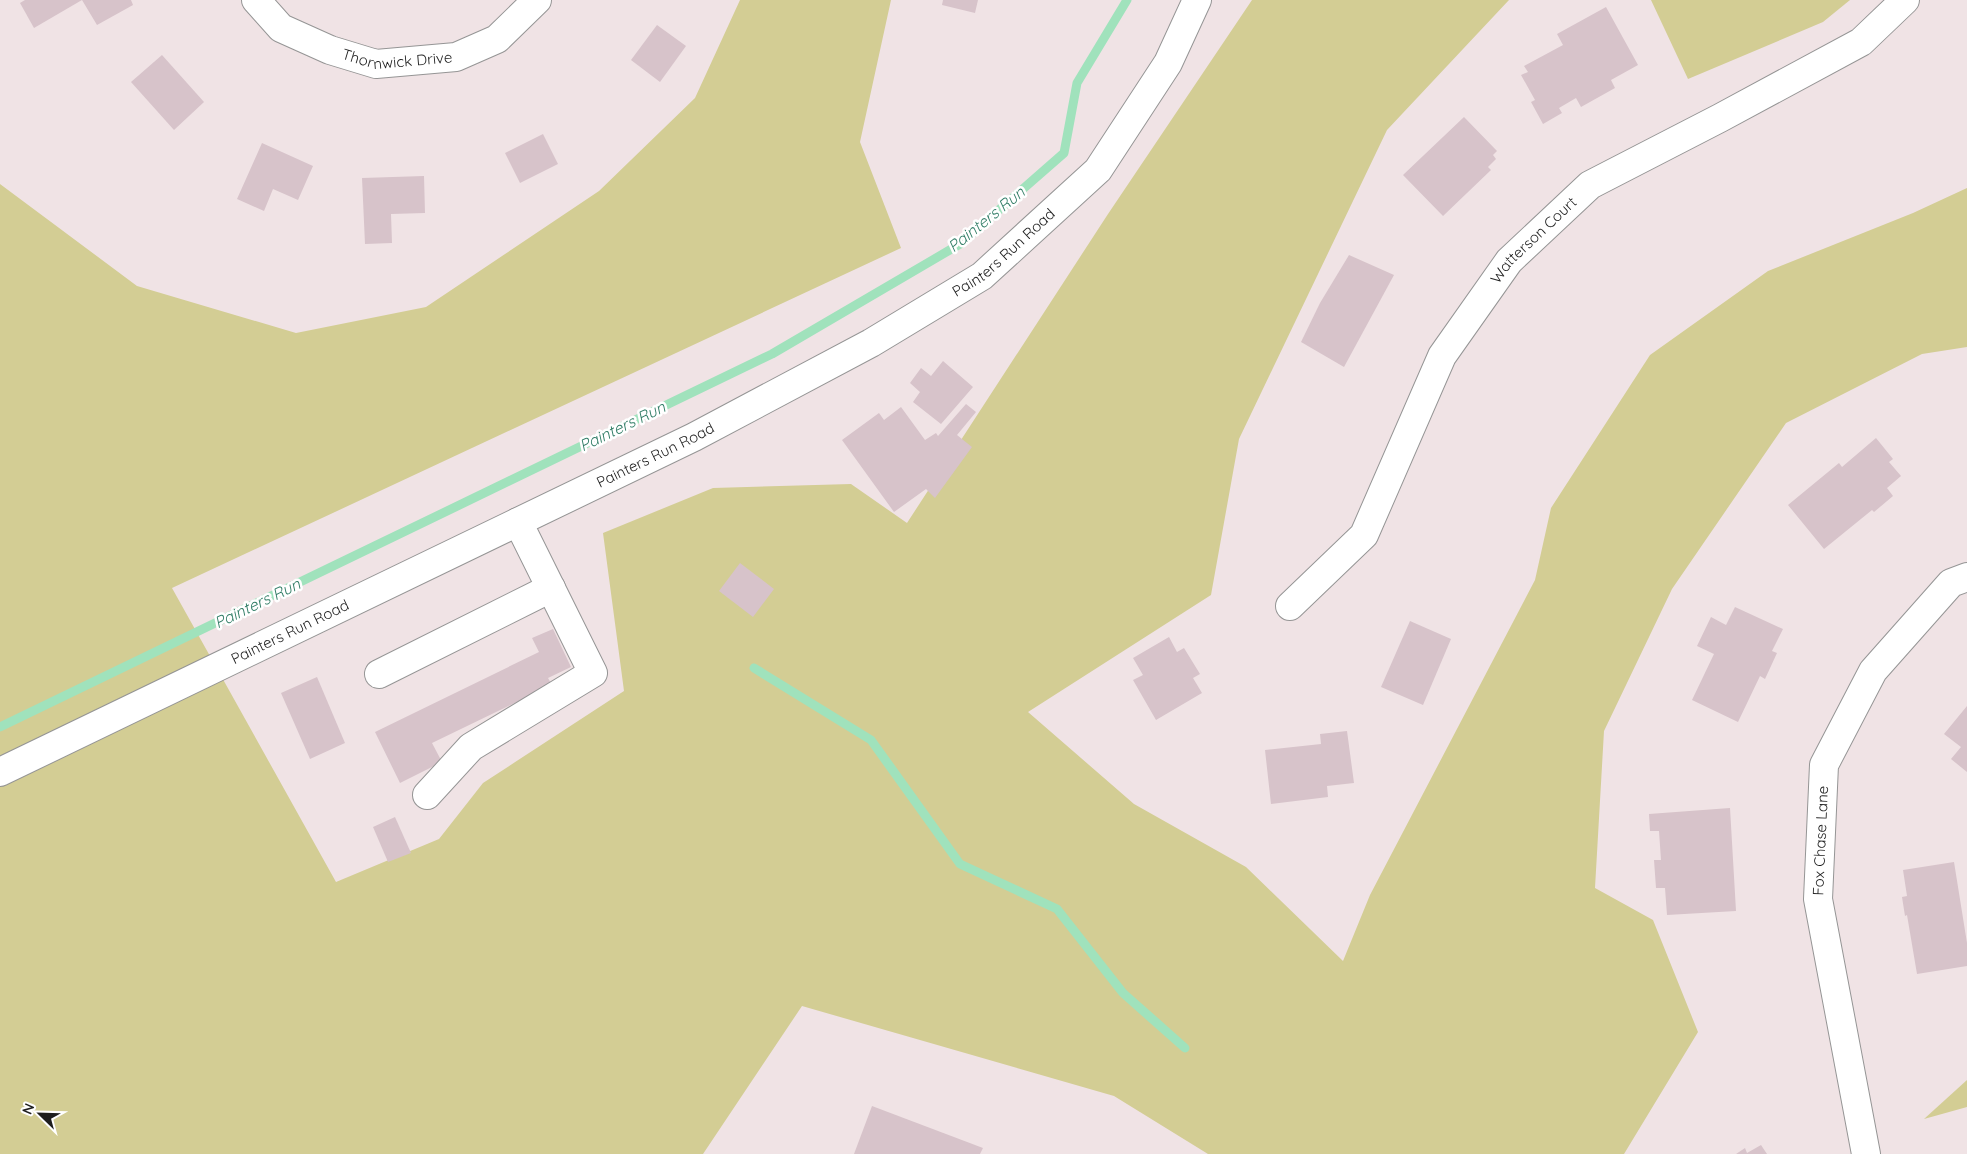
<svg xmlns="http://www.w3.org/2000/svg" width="1967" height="1154" font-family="Quicksand,sans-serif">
	<rect width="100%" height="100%" fill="#f0e3e5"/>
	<g fill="#d3cd94">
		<polygon points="740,0 891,0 860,142 901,248 172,588 336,882 439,839 483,783 624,691 603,533 713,488 851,484 907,523 1108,214 1252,0 1509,0 1387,130 1239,439 1211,595 1028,712 1134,804 1246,867 1343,961 1370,895 1535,580 1551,508 1650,355 1768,271 1913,213 1967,188 1967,347 1922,354 1786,423 1672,589 1604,731 1595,888 1653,920 1698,1032 1624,1154 1208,1154 1114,1096 802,1006 703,1154 0,1154 0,184 137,286 296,333 426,307 599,191 695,98"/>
		<polygon points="1651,0 1850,0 1823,22 1688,79"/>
		<polygon points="1967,1080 1967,1107 1924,1119"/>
	</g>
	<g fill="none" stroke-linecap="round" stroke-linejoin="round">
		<g stroke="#a0e2bc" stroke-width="9">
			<polyline points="754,668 871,740 960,864 1057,909 1123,993 1185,1048"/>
			<polyline points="0,727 772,354 960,244 1064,153 1077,83 1127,0"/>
		</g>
	</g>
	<g fill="#d7c3ca">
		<polygon points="25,0 82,0 34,28 20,3"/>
		<polygon points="82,0 131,0 133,5 97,25"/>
		<polygon points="943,0 978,0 975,13 942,5"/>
		<polygon points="1606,7 1638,65 1611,80 1615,88 1581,107 1576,98 1559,108 1562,113 1543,124 1531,102 1535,100 1521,75 1528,72 1524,66 1563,45 1557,34"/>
		<polygon points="657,25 686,46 660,82 631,60"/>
		<polygon points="162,55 204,102 174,130 131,82"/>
		<polygon points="1464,117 1497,151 1493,155 1496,159 1488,167 1491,170 1443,216 1403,175"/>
		<polygon points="543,134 558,164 520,183 505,153"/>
		<polygon points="262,143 313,166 298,200 273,189 264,211 237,199"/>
		<polygon points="424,176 425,213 391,214 392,243 365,244 362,178"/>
		<polygon points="1349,255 1394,275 1344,367 1301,342 1320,303"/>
		<polygon points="943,361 973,387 941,424 913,402 920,392 910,383 921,368 931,376"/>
		<polygon points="966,404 976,412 957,435 972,447 935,498 926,489 894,512 842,440 879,413 884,420 901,407 925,440 936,433 938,436"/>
		<polygon points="1876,438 1893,459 1889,462 1901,476 1887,488 1893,496 1874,512 1872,510 1824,549 1788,505 1839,463 1842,467"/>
		<polygon points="740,563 774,589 753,617 719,591"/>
		<polygon points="1735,607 1783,629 1772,651 1777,653 1765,679 1760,676 1738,722 1692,700 1714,654 1697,646 1711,617 1726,625"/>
		<polygon points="1410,621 1451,639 1423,705 1381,687"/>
		<polygon points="553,629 571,667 548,678 552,685 432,743 442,762 400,783 375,732 539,652 532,638"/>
		<polygon points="1169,637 1177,652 1184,648 1200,674 1193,678 1202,693 1156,720 1133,680 1143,675 1133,658"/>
		<polygon points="317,677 345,743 310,759 281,693"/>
		<polygon points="1967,706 1967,772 1951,759 1961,747 1944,734"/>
		<polygon points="1347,731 1354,783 1327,786 1328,797 1271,804 1265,750 1321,744 1320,734"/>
		<polygon points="1730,808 1736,911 1667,915 1665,888 1656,888 1654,860 1661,860 1659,831 1650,831 1649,814"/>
		<polygon points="395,817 411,853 388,862 373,827"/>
		<polygon points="1954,862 1967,943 1967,966 1917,974 1907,915 1905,916 1902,897 1907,896 1903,870"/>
		<polygon points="872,1106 983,1148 980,1154 854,1154"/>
		<polygon points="1761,1145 1767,1154 1736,1154 1745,1148 1747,1153"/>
	</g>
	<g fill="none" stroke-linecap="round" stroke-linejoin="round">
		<g stroke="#959595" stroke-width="30">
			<g id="minor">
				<path id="s1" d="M256,0l25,28 49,22 46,14 80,-7 41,-18 40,-39"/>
				<path id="s2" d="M1290,606l74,-71 78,-179 67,-95 81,-76 130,-67 141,-76 44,-42"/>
				<polyline points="379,674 551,588"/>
				<path id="s3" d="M0,772l694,-335 177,-94 111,-67 116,-106 70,-107 29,-63"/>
				<polyline points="427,795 471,747 593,673 518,522"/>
				<path id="s4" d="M1866,1154l-48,-255 6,-134 49,-94 78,-88 16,-6"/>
			</g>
		</g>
		<use href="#minor" stroke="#fff" stroke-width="28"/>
	</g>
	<g text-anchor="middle" stroke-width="5" stroke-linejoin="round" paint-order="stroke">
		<g font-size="15" fill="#1e1e1e" stroke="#fff">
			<text dy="5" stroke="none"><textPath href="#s1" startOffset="160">Thornwick Drive</textPath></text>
			<text dy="5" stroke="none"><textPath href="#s2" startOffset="446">Watterson Court</textPath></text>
			<text dy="5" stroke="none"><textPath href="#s3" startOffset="1132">Painters Run Road</textPath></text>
			<text dy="5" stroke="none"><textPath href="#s3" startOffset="728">Painters Run Road</textPath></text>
			<text dy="5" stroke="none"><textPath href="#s3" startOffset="322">Painters Run Road</textPath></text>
			<text dy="5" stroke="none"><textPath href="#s4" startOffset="318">Fox Chase Lane</textPath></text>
		</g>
		<g font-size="16" font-style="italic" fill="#317d66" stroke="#fff">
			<text transform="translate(986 219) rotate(-39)" y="6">Painters Run</text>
			<text transform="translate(622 426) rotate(-26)" y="6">Painters Run</text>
			<text transform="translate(257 603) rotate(-26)" y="6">Painters Run</text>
		</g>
	</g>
	<g transform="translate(40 1114) rotate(293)" stroke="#ffffff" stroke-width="4" paint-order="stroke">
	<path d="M0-4L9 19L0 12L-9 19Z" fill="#1e1e1e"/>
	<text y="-8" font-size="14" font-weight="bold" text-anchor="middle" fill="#1e1e1e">N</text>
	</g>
</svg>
